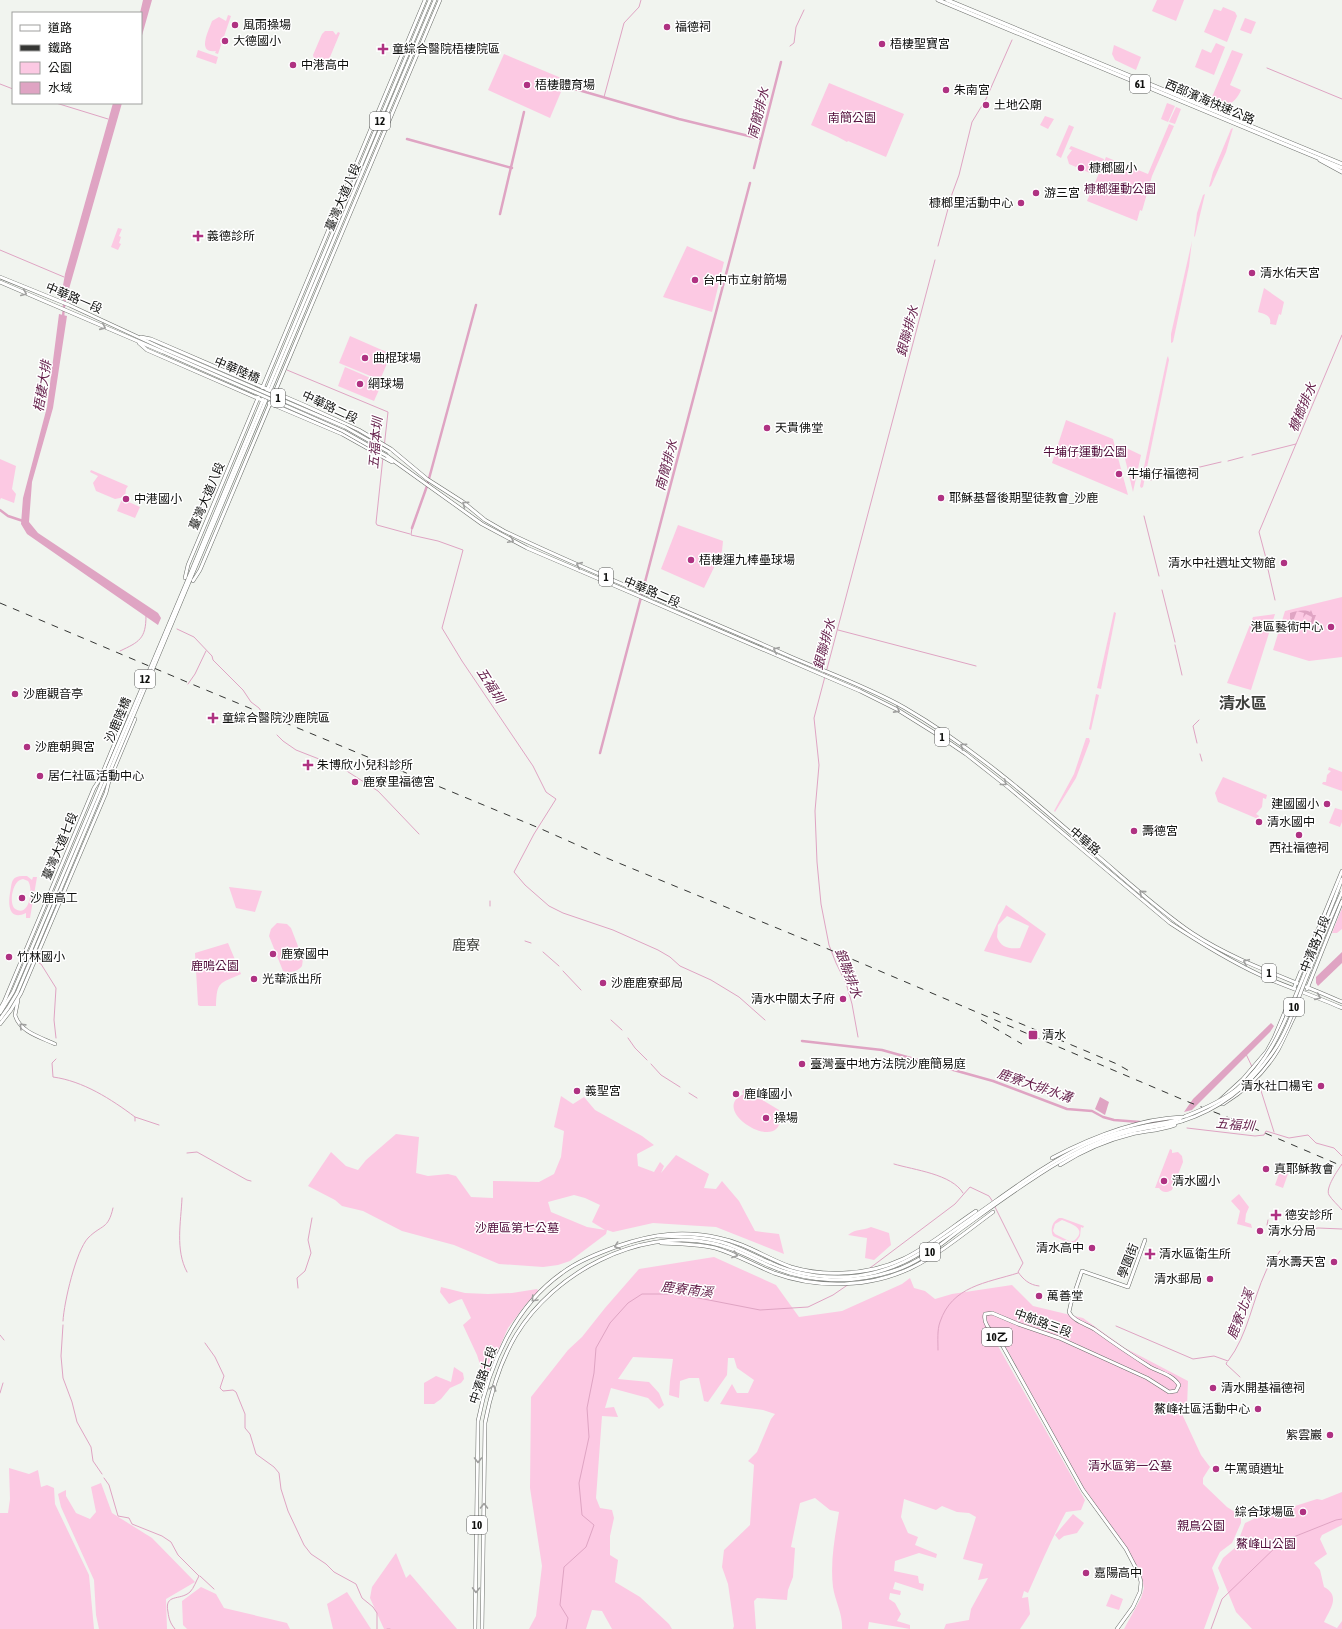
<svg xmlns="http://www.w3.org/2000/svg" width="1342" height="1629" font-family="'Asap Condensed','Noto Sans TC',sans-serif">
	<rect width="100%" height="100%" fill="#f1f4ef"/>
	<g fill="#fcc9e3" fill-rule="evenodd">
		<polygon points="1157,0 1184,0 1176,21 1152,11"/>
		<polygon points="1223,7 1235,12 1237,16 1227,42 1204,32 1214,9 1221,11"/>
		<path d="M228,15l3,1 -13,38 -3,-1 1,-2c-20,3 -7,-21 -4,-30l7,-4 7,4z"/>
		<polygon points="1245,18 1256,22 1251,34 1240,30"/>
		<polygon points="325,31 333,31 336,35 338,32 340,33 325,69 323,69 324,65 320,65 315,62 313,55 322,34"/>
		<polygon points="1216,43 1225,47 1214,75 1195,67 1202,49 1211,53"/>
		<polygon points="1114,45 1141,57 1136,70 1115,60 1112,54"/>
		<polygon points="198,50 218,57 216,64 196,57"/>
		<path d="M1232,50l11,4 -13,31 11,5c-5,12 -14,19 -27,12l-2,-5z"/>
		<polygon points="504,54 566,80 550,118 488,90"/>
		<polygon points="829,83 904,114 886,157 848,141 847,142 838,137 811,125"/>
		<polygon points="1167,103 1175,106 1168,122 1161,119"/>
		<polygon points="1176,107 1181,109 1175,124 1169,122"/>
		<polygon points="1045,116 1054,119 1048,129 1040,125"/>
		<polygon points="1169,124 1174,126 1152,176 1142,211 1140,210 1137,221 1087,201 1106,157 1148,174"/>
		<polygon points="1069,125 1074,127 1061,158 1056,155"/>
		<polygon points="1233,128 1226,152 1211,186 1209,187 1213,172 1231,129"/>
		<polygon points="1071,146 1104,159 1103,162 1100,161 1101,166 1098,171 1090,173 1069,164 1067,157 1072,150 1069,149"/>
		<polygon points="1205,194 1195,236 1194,237 1197,213 1203,195"/>
		<polygon points="118,228 122,229 119,236 121,237 119,243 121,244 118,250 111,247"/>
		<polygon points="1192,241 1189,266 1173,342 1171,343 1171,334"/>
		<polygon points="687,246 724,262 712,312 663,297"/>
		<path d="M1264,288l20,14 -3,13 -2,-1 -3,11 -6,-1c2,-9 -6,-10 -12,-12z"/>
		<polygon points="350,336 391,354 380,380 339,363"/>
		<polygon points="1168,356 1169,360 1143,487 1141,488 1140,486 1167,358"/>
		<polygon points="345,367 382,383 374,401 338,386"/>
		<polygon points="1066,420 1113,439 1128,495 1052,463"/>
		<polygon points="1122,446 1141,455 1133,492"/>
		<polygon points="0,459 16,466 12,489 16,494 14,503 1,498 0,500"/>
		<polygon points="91,470 128,486 126,489 125,497 115,499 96,491 93,483 98,476 90,472"/>
		<polygon points="122,499 140,507 135,518 117,511"/>
		<polygon points="678,525 723,541 722,551 704,588 661,569"/>
		<polygon points="1342,597 1342,657 1309,661 1273,650 1285,611"/>
		<polygon points="1114,612 1116,613 1101,689 1097,688"/>
		<polygon points="1275,614 1251,690 1227,683 1253,617"/>
		<polygon points="1096,694 1099,695 1091,730 1089,729"/>
		<polygon points="1086,738 1089,738 1090,741 1076,778 1055,812 1054,811 1074,774"/>
		<polygon points="1329,767 1342,772 1342,791 1322,784 1323,782 1326,782 1327,775 1331,771 1328,770"/>
		<polygon points="1223,777 1267,795 1266,799 1263,798 1262,807 1256,814 1259,816 1258,819 1218,802 1215,793"/>
		<polygon points="1335,808 1342,810 1342,822 1340,827 1329,823"/>
		<path d="M22,876h5l5,4 1,-3h4l-7,41h-4v-5c-17,8 -18,-8 -16,-20 1,-4 1,-10 3,-13 2,-3 5,-4 9,-4zM23,879l5,2c6,8 1,39 -14,27 -5,-8 -1,-28 9,-29z"/>
		<polygon points="229,887 262,891 255,912 236,908"/>
		<path d="M1006,905l40,29 -15,29 -47,-12zM1007,916l22,10 -9,22c-11,1 -19,0 -23,-11l1,-12z"/>
		<polygon points="1342,908 1342,929 1337,933 1332,933"/>
		<path d="M277,923l10,1 4,4 12,31 -1,7c-5,6 -12,7 -19,5l-14,-35 2,-7z"/>
		<path d="M228,943l13,31c-22,10 -24,7 -25,32h-16l-2,-1 -3,-52z"/>
		<path d="M744,1089l40,24 -2,3 -2,-1c4,42 -74,-5 -36,-21l-2,-2z"/>
		<path d="M561,1096l12,8 11,-7 11,13 47,26 12,9 -17,9 1,12 16,6 6,-10 4,4 -3,7 15,-18 33,19 -5,14 12,1 6,-8 17,20 16,30 24,3 5,20 -68,-27 -63,-4 -40,9 -6,-2 -1,4 -36,27 -12,4 -15,2 -44,-3 -45,-19 -52,-14 -39,-20 -21,-5 -7,-6 -27,-14 23,-34 15,14 12,4 8,-10 30,-26 23,3 -3,36 12,3 20,-2 8,2 15,21 22,1v-17l46,1 15,-8 7,-17 3,-26 -10,-4zM574,1195l11,3 15,7 -8,17 13,8 -18,-3 -36,-15 -3,-10z"/>
		<path d="M1170,1149l2,1v3l6,-1 4,4 1,6 -11,28c-5,3 -10,3 -13,-2h-4z"/>
		<polygon points="1281,1168 1289,1171 1283,1188 1275,1185"/>
		<polygon points="1239,1194 1249,1207 1246,1214 1245,1222 1251,1224 1252,1228 1237,1224 1240,1211 1231,1201"/>
		<path d="M1059,1218h3l22,8 -1,2 -2,-1 -1,9 -4,6 -7,1 -16,-7c-3,-7 -1,-14 6,-18zM1062,1220c10,4 26,9 12,21h-5l-14,-7 -2,-3 2,-7z"/>
		<path d="M871,1227l18,6 2,12 -17,15 -9,-2 2,-20 -19,-3c9,-7 14,-4 23,-8z"/>
		<path d="M714,1257l62,28 23,32 43,-6 60,-27 8,-6 4,10 11,3 10,8 17,-5 60,-9 21,21 50,12 42,30 63,33 -1,26 -5,7 19,41 9,12 -7,11v6l24,23 14,9v7l-9,20 -12,9 -8,16 7,20 -15,41h-80l17,-31 3,-10 -2,-9 -13,-28 -51,-71 -75,-138 -5,4 87,154 -4,10 -15,2c-14,26 -26,54 -38,81l-4,-2 -2,7 6,-1 2,17 -10,15h-76l2,-5 23,-4 2,-11 17,-31 -10,2 5,-16 -20,-5 13,-42 -7,-4 -12,-1 -15,-6 -6,4 -32,-11 -3,18 7,16 10,4 -3,8 22,9 -1,4 -17,-5 -24,8 -1,10 24,5 1,7 5,1 -1,7 -28,-9 -2,7 8,2 -1,4 -10,-2 -1,6 6,4 6,11 -4,7 13,4v4l-41,-7 -1,7h-26c1,-15 -7,-28 -9,-42 -3,-26 2,-50 6,-75l-9,-2 -15,-12 -15,5 -9,44 4,1 -2,29 -5,13 -1,10 -30,-2 -3,3 2,28h-23l1,-3 -6,-42 -6,-17 2,-17 26,-25 4,-60 -6,-4 9,-9 14,-33 4,-5 -12,-4 -43,-6 12,-20 5,9h11l6,-13 -17,-12 -3,-10h-6l-1,17 -19,27 -4,-1 -5,-23h-10l-9,3 -1,17 -10,-3 1,-14 3,-22 -40,-2 -15,22 31,3 10,11 5,12 -5,4 -11,-11 -37,-10 -6,20 9,-1 4,10 -16,-1 -6,82 4,10 12,2 2,8 -4,18v19l8,5 -3,22 25,15 29,27 3,5h-60l-10,-18 -10,-1 -6,19h-57l7,-13 6,-50 -12,-78 1,-91 37,-47 14,-13 23,-29 34,-39z"/>
		<polygon points="441,1287 465,1293 488,1294 512,1293 537,1289 539,1292 526,1304 508,1328 485,1380 477,1355 463,1325 471,1318 462,1299 458,1300 449,1304 440,1292"/>
		<polygon points="454,1367 463,1373 464,1379 461,1383 450,1388 441,1399 434,1404 424,1404 424,1383 436,1376 451,1382"/>
		<polygon points="9,1468 29,1474 38,1470 41,1487 47,1485 54,1488 55,1504 89,1575 94,1629 0,1629 0,1513 8,1513 10,1499"/>
		<polygon points="101,1483 112,1513 152,1538 195,1582 166,1599 167,1629 99,1629 96,1615 94,1580 61,1507 58,1494 66,1490 66,1496 76,1513 90,1519 96,1512 91,1487"/>
		<path d="M1342,1492v33l-20,10 -2,4 7,15 -13,9 6,7 4,17c17,9 6,22 0,35l13,6 5,-7v8h-90l-16,-17 -18,-44 5,-10 13,-11 9,-24 11,-5 15,-2 21,-9 25,-8 5,1z"/>
		<polygon points="1073,1514 1084,1523 1077,1533 1064,1536 1059,1540 1055,1535"/>
		<polygon points="396,1553 406,1578 410,1574 457,1629 384,1629 370,1598 372,1587"/>
		<polygon points="201,1587 216,1594 224,1608 287,1623 290,1629 187,1629 183,1625 182,1601"/>
		<polygon points="347,1592 371,1629 333,1629 327,1604"/>
		<polygon points="1111,1594 1123,1599 1119,1610 1106,1606"/>
	</g>
	<g fill="#dfa4c3">
		<polygon points="143,0 152,0 141,39 141,13 140,13"/>
		<polygon points="113,103 122,103 69,289 69,302 61,297 65,274"/>
		<polygon points="59,314 67,316 53,408 32,482 29,522 38,533 158,613 161,618 158,625 27,534 21,524 23,498 47,407"/>
		<path d="M1311,610l2,5h3l-5,13 -3,-1 -1,2 -2,-1 3,-3v-4h3l1,-4 -6,-3 -3,4 1,-5 -7,-2 -6,15 8,2 1,-2 3,1 -5,2 -8,-3v-13c6,-2 15,-4 20,-1z"/>
		<polygon points="1342,952 1342,963 1318,986 1316,983 1316,977"/>
		<polygon points="1271,1023 1274,1026 1270,1032 1192,1110 1184,1112 1193,1099"/>
		<polygon points="1100,1097 1109,1102 1105,1115 1095,1109"/>
	</g>
	<g fill="none" stroke-linecap="round" stroke-linejoin="round">
		<g stroke="#dfa4c3" stroke-width="1">
			<polyline points="790,46 794,43 796,27 804,10"/>
			<polyline points="1267,68 1342,99"/>
			<polyline points="0,84 13,89"/>
			<polyline points="604,97 624,23 639,7 641,0"/>
			<polyline points="56,103 108,119"/>
			<polyline points="938,246 952,194 959,175 972,122 986,99 1012,40"/>
			<polyline points="0,250 64,277"/>
			<polyline points="287,370 388,412 384,448"/>
			<polyline points="1252,455 1296,444 1342,335"/>
			<polyline points="383,457 376,523 377,525 410,534"/>
			<polyline points="1228,461 1243,457"/>
			<polyline points="1151,480 1158,477 1221,462"/>
			<polyline points="1144,516 1159,576"/>
			<polyline points="412,528 411,535 438,541 463,550 442,628 462,661 533,766 546,792 556,799 534,834 514,872 525,885 549,906 563,913 613,930 658,950 670,957 680,966 711,980 739,997 765,1020"/>
			<polyline points="1267,562 1259,532 1296,444"/>
			<polyline points="1267,565 1275,600"/>
			<polyline points="1162,590 1175,642"/>
			<polyline points="177,629 194,637 212,656 213,660 243,690 251,702 259,708 261,711 261,718"/>
			<polyline points="838,630 976,666"/>
			<polyline points="1175,645 1182,675"/>
			<path d="M120,651c19,-9 26,-12 26,-35"/>
			<polyline points="188,684 195,674 206,651"/>
			<polyline points="277,735 283,741 296,750 342,768 378,791 419,834"/>
			<polyline points="1197,743 1193,726 1199,720"/>
			<polyline points="1200,754 1202,761"/>
			<polyline points="490,906 490,901"/>
			<polyline points="525,941 531,943"/>
			<polyline points="543,952 559,966"/>
			<polyline points="37,962 41,964 56,988 54,1020 56,1038"/>
			<polyline points="563,971 581,990"/>
			<polyline points="611,1020 622,1030"/>
			<polyline points="858,1037 852,1004 846,983 836,963 829,945 821,904 817,862 815,811 819,765 814,718 935,260"/>
			<polyline points="628,1038 635,1048 647,1060"/>
			<polyline points="1246,1054 1254,1071"/>
			<path d="M56,1059l-4,4 1,14c30,4 58,22 82,40v4"/>
			<polyline points="651,1064 661,1075 680,1087"/>
			<polyline points="1257,1078 1274,1132"/>
			<polyline points="689,1093 697,1098"/>
			<polyline points="135,1117 159,1125"/>
			<polyline points="1187,1128 1255,1136 1264,1135 1266,1131 1289,1138 1308,1135 1316,1143 1334,1148 1342,1156"/>
			<polyline points="187,1153 197,1152 247,1180 251,1181"/>
			<path d="M894,1164c20,6 58,10 69,29"/>
			<path d="M1342,1164c-4,6 -17,24 -13,31 3,5 9,10 13,15"/>
			<path d="M182,1198c-1,24 -7,52 5,74"/>
			<path d="M995,1207l28,56 -5,9c5,7 11,13 21,14"/>
			<polyline points="1267,1225 1268,1220"/>
			<polyline points="1307,1230 1318,1228 1342,1229"/>
			<polyline points="870,1268 955,1204 970,1187 989,1196 993,1202"/>
			<polyline points="298,1288 297,1278 305,1271 311,1253 308,1240 312,1218"/>
			<path d="M63,1321c1,-19 13,-70 25,-83 14,-14 20,-8 25,-30"/>
			<polyline points="63,1325 61,1356 63,1378 72,1402 77,1422 91,1447 93,1461 102,1474"/>
			<path d="M1116,1326l77,33 21,-3 14,5c20,-26 24,-60 38,-90 4,-9 9,-12 14,-20"/>
			<polyline points="0,1335 4,1340"/>
			<polyline points="205,1343 215,1357 224,1376 220,1388 223,1391 233,1390 236,1392 245,1414 245,1428 250,1434 256,1454 274,1467 279,1473 281,1489 288,1511 304,1545 311,1554 326,1564 334,1572 356,1584 362,1598 373,1607 377,1613 377,1629"/>
			<path d="M938,1350c0,-9 -1,-20 2,-28 12,-36 46,-39 78,-49"/>
			<polyline points="1227,1362 1226,1364 1240,1377"/>
			<polyline points="0,1393 3,1383"/>
			<path d="M104,1478l5,7 9,31 11,2 3,6 30,12 9,6 7,13 21,21c-3,5 -5,12 -9,16 -10,9 -26,1 -22,20 1,7 2,11 7,17"/>
			<polyline points="200,1576 214,1589"/>
			<polyline points="387,1629 390,1629"/>
			<polyline points="566,1629 568,1618 560,1605 564,1567 586,1547 594,1525 582,1515 579,1483 589,1437 587,1408 594,1373 596,1348 610,1323 628,1303 642,1294 678,1294 760,1310 808,1307 833,1295 849,1284"/>
			<polyline points="1211,1629 1222,1599 1281,1542 1336,1520 1342,1519"/>
		</g>
		<g stroke="#dfa4c3" stroke-width="2.5">
			<polyline points="575,89 679,119 761,139"/>
			<polyline points="407,139 512,168"/>
			<polyline points="754,168 781,62"/>
			<polyline points="500,214 524,112"/>
			<polyline points="63,317 65,296"/>
			<polyline points="0,510 8,516 23,521"/>
			<polyline points="412,528 427,486 476,305"/>
			<polyline points="600,753 750,183"/>
			<polyline points="802,1041 882,1050 993,1081 1067,1109 1092,1111 1103,1117 1114,1120 1140,1122"/>
			<polyline points="1145,1123 1150,1123 1171,1119"/>
		</g>
		<g stroke="#696c68" stroke-width="4">
			<g id="primary">
				<polyline points="0,277 69,305 164,349"/>
				<polyline points="0,282 163,352"/>
				<path d="M141,337l10,2 153,66 55,25 32,19 36,30 36,23 22,18 19,11c94,45 191,83 285,125 39,17 79,31 116,52 69,40 129,93 189,145 32,27 63,56 98,80 47,31 100,46 150,69"/>
				<polyline points="139,343 147,350 264,401"/>
				<polyline points="269,403 342,434 392,462"/>
				<path d="M387,456l95,68 45,24 333,143 38,19 40,25 28,19 42,33 162,136c29,19 58,37 90,52 27,12 55,21 82,33"/>
				<polyline points="185,578 188,565 425,0"/>
				<polyline points="188,579 430,0"/>
				<polyline points="190,580 435,0"/>
				<polyline points="193,581 200,570 440,0"/>
				<polyline points="1334,900 1342,879"/>
				<polyline points="1294,988 1342,871"/>
				<polyline points="1307,989 1342,901"/>
				<path d="M18,1000l-3,15c5,17 25,22 40,29"/>
				<polyline points="0,1009 4,1002 94,788 100,779 126,716"/>
				<polyline points="0,1013 13,992 103,780"/>
				<polyline points="0,1019 8,1008 17,993 106,781"/>
				<polyline points="0,1024 11,1010 21,993 106,793 109,781 135,719"/>
				<polyline points="1220,1100 1243,1079 1267,1051 1274,1038 1286,1009"/>
				<path d="M1220,1104h3c21,-13 42,-32 55,-54 7,-13 12,-26 19,-39"/>
				<path d="M1052,1158c40,-21 84,-39 130,-41"/>
				<path d="M1060,1165c22,-14 47,-25 72,-31 14,-3 29,-4 43,-9"/>
				<path d="M658,1236c21,1 43,0 63,6 18,5 33,14 50,21 22,10 44,14 67,14 58,0 91,-29 135,-60 36,-25 72,-53 112,-72 19,-9 39,-15 60,-19 13,-3 29,-3 41,-10"/>
				<path d="M661,1243c18,1 37,1 54,5 21,6 39,17 59,25 44,16 97,15 139,-6 28,-14 54,-36 80,-55"/>
				<path d="M475,1629l3,-208c11,-56 36,-114 84,-148 16,-12 37,-20 56,-27 34,-12 65,-16 101,-8 26,5 47,20 72,29 17,5 34,7 52,6 60,-2 87,-31 133,-62"/>
				<path d="M482,1629l3,-206c6,-31 15,-61 31,-88 38,-62 121,-107 195,-92 21,4 39,14 59,23 39,17 83,18 123,5 26,-8 47,-26 68,-42 32,-23 64,-47 98,-67 24,-14 50,-26 78,-32 15,-3 31,-5 45,-9"/>
				<path d="M1117,1629l16,-22 7,-15 1,-10 -2,-8 -13,-25 -43,-59 -82,-147c-6,-9 -19,-18 -16,-29l7,-1 26,11 41,14 88,40 22,14 7,-1 3,-6c-6,-10 -20,-13 -29,-18 -19,-12 -38,-25 -56,-38 -8,-5 -21,-8 -25,-17l2,-9 11,-32 46,16 17,-47"/>
			</g>
		</g>
		<g stroke="#696c68" stroke-width="4.5">
			<g id="highway">
				<polyline points="938,0 1342,168"/>
				<polyline points="947,0 1342,164"/>
				<polyline points="1320,160 1342,172"/>
			</g>
		</g>
		<use href="#primary" stroke="#fff" stroke-width="3"/>
		<use href="#highway" stroke="#fff" stroke-width="3.5"/>
		<g stroke="#353634" stroke-width="1" stroke-dasharray="7 7" stroke-linecap="butt">
			<polyline points="0,603 194,685 539,828 609,859 828,949 1186,1101 1232,1119 1342,1166"/>
			<polyline points="993,1012 1117,1064 1131,1072"/>
			<polyline points="981,1020 1022,1044"/>
		</g>
		<g stroke="#696c68" stroke-width="4" stroke-linecap="butt">
			<g id="primary-bridge">
				<polyline points="164,349 345,427 389,452"/>
				<polyline points="163,352 343,431 387,456"/>
				<polyline points="103,780 188,579"/>
				<polyline points="106,781 190,580"/>
				<path d="M1186,1116c18,-7 36,-15 51,-27 35,-30 48,-68 65,-109 11,-27 21,-53 32,-80"/>
				<path d="M1182,1121c38,-12 69,-37 91,-69 16,-23 24,-52 35,-78 11,-27 22,-55 34,-82"/>
			</g>
		</g>
		<use href="#primary-bridge" stroke="#fff" stroke-width="3"/>
	</g>
	<defs><path id="oneway-chevron" d="M-2-3.5L2.5 0L-2 3.5" fill="none" stroke-width="1.6" stroke-linecap="round" stroke-linejoin="round"/></defs>
	<g stroke="#9f9f9e">
		<use href="#oneway-chevron" transform="translate(24 293) rotate(23)"/>
		<use href="#oneway-chevron" transform="translate(103 327) rotate(24)"/>
		<use href="#oneway-chevron" transform="translate(465 504) rotate(-143)"/>
		<use href="#oneway-chevron" transform="translate(511 540) rotate(26)"/>
		<use href="#oneway-chevron" transform="translate(579 565) rotate(-156)"/>
		<use href="#oneway-chevron" transform="translate(776 650) rotate(-156)"/>
		<use href="#oneway-chevron" transform="translate(897 710) rotate(29)"/>
		<use href="#oneway-chevron" transform="translate(963 746) rotate(-144)"/>
		<use href="#oneway-chevron" transform="translate(1004 783) rotate(38)"/>
		<use href="#oneway-chevron" transform="translate(1142 893) rotate(-140)"/>
		<use href="#oneway-chevron" transform="translate(1246 962) rotate(-155)"/>
		<use href="#oneway-chevron" transform="translate(1318 997) rotate(22)"/>
		<use href="#oneway-chevron" transform="translate(22 1026) rotate(-136)"/>
		<use href="#oneway-chevron" transform="translate(617 1246) rotate(160)"/>
		<use href="#oneway-chevron" transform="translate(735 1255) rotate(20)"/>
		<use href="#oneway-chevron" transform="translate(534 1299) rotate(133)"/>
		<use href="#oneway-chevron" transform="translate(493 1388) rotate(-72)"/>
		<use href="#oneway-chevron" transform="translate(478 1460) rotate(90)"/>
		<use href="#oneway-chevron" transform="translate(484 1506) rotate(-89)"/>
		<use href="#oneway-chevron" transform="translate(476 1590) rotate(91)"/>
	</g>
	<g fill="#af3282" stroke="#fff" stroke-width="1.5">
		<circle cx="235" cy="25" r="4"/>
		<circle cx="667" cy="27" r="4"/>
		<circle cx="225" cy="41" r="4"/>
		<circle cx="882" cy="44" r="4"/>
		<path d="M381 43h4v4h4v4h-4v4h-4v-4h-4v-4h4z"/>
		<circle cx="293" cy="65" r="4"/>
		<circle cx="527" cy="85" r="4"/>
		<circle cx="946" cy="90" r="4"/>
		<circle cx="986" cy="105" r="4"/>
		<circle cx="1081" cy="168" r="4"/>
		<circle cx="1036" cy="193" r="4"/>
		<circle cx="1021" cy="203" r="4"/>
		<path d="M196 230h4v4h4v4h-4v4h-4v-4h-4v-4h4z"/>
		<circle cx="1252" cy="273" r="4"/>
		<circle cx="695" cy="280" r="4"/>
		<circle cx="365" cy="358" r="4"/>
		<circle cx="360" cy="384" r="4"/>
		<circle cx="767" cy="428" r="4"/>
		<circle cx="1119" cy="474" r="4"/>
		<circle cx="941" cy="498" r="4"/>
		<circle cx="126" cy="499" r="4"/>
		<circle cx="691" cy="560" r="4"/>
		<circle cx="1284" cy="563" r="4"/>
		<circle cx="1331" cy="627" r="4"/>
		<circle cx="15" cy="694" r="4"/>
		<path d="M211 712h4v4h4v4h-4v4h-4v-4h-4v-4h4z"/>
		<circle cx="27" cy="747" r="4"/>
		<path d="M306 759h4v4h4v4h-4v4h-4v-4h-4v-4h4z"/>
		<circle cx="40" cy="776" r="4"/>
		<circle cx="355" cy="782" r="4"/>
		<circle cx="1327" cy="804" r="4"/>
		<circle cx="1259" cy="822" r="4"/>
		<circle cx="1134" cy="831" r="4"/>
		<circle cx="1299" cy="835" r="4"/>
		<circle cx="22" cy="898" r="4"/>
		<circle cx="273" cy="954" r="4"/>
		<circle cx="9" cy="957" r="4"/>
		<circle cx="254" cy="979" r="4"/>
		<circle cx="603" cy="983" r="4"/>
		<circle cx="843" cy="999" r="4"/>
		<rect x="1028" y="1030" width="10" height="10" rx="2"/>
		<circle cx="802" cy="1064" r="4"/>
		<circle cx="1321" cy="1086" r="4"/>
		<circle cx="577" cy="1091" r="4"/>
		<circle cx="736" cy="1094" r="4"/>
		<circle cx="766" cy="1118" r="4"/>
		<circle cx="1266" cy="1169" r="4"/>
		<circle cx="1164" cy="1181" r="4"/>
		<path d="M1274 1209h4v4h4v4h-4v4h-4v-4h-4v-4h4z"/>
		<circle cx="1260" cy="1231" r="4"/>
		<circle cx="1092" cy="1248" r="4"/>
		<path d="M1148 1248h4v4h4v4h-4v4h-4v-4h-4v-4h4z"/>
		<circle cx="1334" cy="1262" r="4"/>
		<circle cx="1210" cy="1279" r="4"/>
		<circle cx="1039" cy="1296" r="4"/>
		<circle cx="1213" cy="1388" r="4"/>
		<circle cx="1258" cy="1409" r="4"/>
		<circle cx="1330" cy="1435" r="4"/>
		<circle cx="1216" cy="1469" r="4"/>
		<circle cx="1303" cy="1512" r="4"/>
		<circle cx="1086" cy="1573" r="4"/>
	</g>
	<g text-anchor="middle" stroke-width="3" stroke-linejoin="round" paint-order="stroke">
		<g fill="#fff" stroke="#565756" stroke-width="1">
			<rect x="1130" y="75" width="20" height="18" rx="3"/>
			<rect x="370" y="112" width="20" height="18" rx="3"/>
			<rect x="271" y="389" width="14" height="18" rx="3"/>
			<rect x="599" y="568" width="14" height="18" rx="3"/>
			<rect x="135" y="670" width="20" height="18" rx="3"/>
			<rect x="935" y="728" width="14" height="18" rx="3"/>
			<rect x="1262" y="964" width="14" height="18" rx="3"/>
			<rect x="1284" y="998" width="20" height="18" rx="3"/>
			<rect x="920" y="1243" width="20" height="18" rx="3"/>
			<rect x="982" y="1328" width="30" height="18" rx="3"/>
			<rect x="467" y="1516" width="20" height="18" rx="3"/>
		</g>
		<g font-size="11" font-weight="bold" fill="#0e0f0d">
			<text x="1140" y="88">61</text>
			<text x="380" y="125">12</text>
			<text x="278" y="402">1</text>
			<text x="606" y="581">1</text>
			<text x="145" y="683">12</text>
			<text x="942" y="741">1</text>
			<text x="1269" y="977">1</text>
			<text x="1294" y="1011">10</text>
			<text x="930" y="1256">10</text>
			<text x="997" y="1341">10乙</text>
			<text x="477" y="1529">10</text>
		</g>
		<g font-size="12" fill="#0e0f0d" stroke="#fff" text-anchor="start">
			<text x="243" y="29">風雨操場</text>
			<text x="675" y="31">福德祠</text>
			<text x="233" y="45">大德國小</text>
			<text x="890" y="48">梧棲聖寶宮</text>
			<text x="392" y="53">童綜合醫院梧棲院區</text>
			<text x="301" y="69">中港高中</text>
			<text x="535" y="89">梧棲體育場</text>
			<text x="954" y="94">朱南宮</text>
			<text x="994" y="109">土地公廟</text>
			<text x="1089" y="172">槺榔國小</text>
			<text x="1044" y="197">游三宮</text>
			<text x="1013" y="207" text-anchor="end">槺榔里活動中心</text>
			<text x="207" y="240">義德診所</text>
			<text x="1260" y="277">清水佑天宮</text>
			<text x="703" y="284">台中市立射箭場</text>
			<text x="373" y="362">曲棍球場</text>
			<text x="368" y="388">網球場</text>
			<text x="775" y="432">天貴佛堂</text>
			<text x="1127" y="478">牛埔仔福德祠</text>
			<text x="949" y="502">耶穌基督後期聖徒教會_沙鹿</text>
			<text x="134" y="503">中港國小</text>
			<text x="699" y="564">梧棲運九棒壘球場</text>
			<text x="1276" y="567" text-anchor="end">清水中社遺址文物館</text>
			<text x="1323" y="631" text-anchor="end">港區藝術中心</text>
			<text x="23" y="698">沙鹿觀音亭</text>
			<text x="222" y="722">童綜合醫院沙鹿院區</text>
			<text x="35" y="751">沙鹿朝興宮</text>
			<text x="317" y="769">朱博欣小兒科診所</text>
			<text x="48" y="780">居仁社區活動中心</text>
			<text x="363" y="786">鹿寮里福德宮</text>
			<text x="1319" y="808" text-anchor="end">建國國小</text>
			<text x="1267" y="826">清水國中</text>
			<text x="1142" y="835">壽德宮</text>
			<text x="1299" y="852" text-anchor="middle">西社福德祠</text>
			<text x="30" y="902">沙鹿高工</text>
			<text x="281" y="958">鹿寮國中</text>
			<text x="17" y="961">竹林國小</text>
			<text x="262" y="983">光華派出所</text>
			<text x="611" y="987">沙鹿鹿寮郵局</text>
			<text x="835" y="1003" text-anchor="end">清水中關太子府</text>
			<text x="1042" y="1039">清水</text>
			<text x="810" y="1068">臺灣臺中地方法院沙鹿簡易庭</text>
			<text x="1313" y="1090" text-anchor="end">清水社口楊宅</text>
			<text x="585" y="1095">義聖宮</text>
			<text x="744" y="1098">鹿峰國小</text>
			<text x="774" y="1122">操場</text>
			<text x="1274" y="1173">真耶穌教會</text>
			<text x="1172" y="1185">清水國小</text>
			<text x="1285" y="1219">德安診所</text>
			<text x="1268" y="1235">清水分局</text>
			<text x="1084" y="1252" text-anchor="end">清水高中</text>
			<text x="1159" y="1258">清水區衛生所</text>
			<text x="1326" y="1266" text-anchor="end">清水壽天宮</text>
			<text x="1202" y="1283" text-anchor="end">清水郵局</text>
			<text x="1047" y="1300">萬善堂</text>
			<text x="1221" y="1392">清水開基福德祠</text>
			<text x="1250" y="1413" text-anchor="end">鰲峰社區活動中心</text>
			<text x="1322" y="1439" text-anchor="end">紫雲巖</text>
			<text x="1224" y="1473">牛罵頭遺址</text>
			<text x="1295" y="1516" text-anchor="end">綜合球場區</text>
			<text x="1094" y="1577">嘉陽高中</text>
		</g>
		<g font-size="12" fill="#0e0f0d" stroke="#fff">
			<text transform="translate(1210 102) rotate(23)" y="4">西部濱海快速公路</text>
			<text transform="translate(343 197) rotate(-67)" y="4">臺灣大道八段</text>
			<text transform="translate(74 298) rotate(23)" y="4">中華路一段</text>
			<text transform="translate(237 370) rotate(23)" y="4">中華陸橋</text>
			<text transform="translate(330 407) rotate(25)" y="4">中華路二段</text>
			<text transform="translate(207 496) rotate(-67)" y="4">臺灣大道八段</text>
			<text transform="translate(652 592) rotate(23)" y="4">中華路二段</text>
			<text transform="translate(118 720) rotate(-67)" y="4">沙鹿陸橋</text>
			<text transform="translate(1085 841) rotate(40)" y="4">中華路</text>
			<text transform="translate(60 846) rotate(-67)" y="4">臺灣大道七段</text>
			<text transform="translate(1315 944) rotate(-68)" y="4">中清路九段</text>
			<text transform="translate(1128 1261) rotate(-69)" y="4">學園街</text>
			<text transform="translate(1043 1323) rotate(20)" y="4">中航路三段</text>
			<text transform="translate(483 1375) rotate(-71)" y="4">中清路七段</text>
		</g>
		<g font-size="12" fill="#4f0a38" stroke="#fff">
			<text x="852" y="122">南簡公園</text>
			<text x="1120" y="193">槺榔運動公園</text>
			<text x="1085" y="456">牛埔仔運動公園</text>
			<text x="215" y="970">鹿鳴公園</text>
			<text x="517" y="1232">沙鹿區第七公墓</text>
			<text x="1130" y="1470">清水區第一公墓</text>
			<text x="1201" y="1530">親鳥公園</text>
			<text x="1266" y="1548">鰲峰山公園</text>
		</g>
		<g font-size="13" font-style="italic" fill="#641f4a" stroke="#fff">
			<text transform="translate(758 113) rotate(-76)" y="5">南簡排水</text>
			<text transform="translate(907 331) rotate(-75)" y="5">銀聯排水</text>
			<text transform="translate(42 386) rotate(-81)" y="5">梧棲大排</text>
			<text transform="translate(1302 407) rotate(-67)" y="5">槺榔排水</text>
			<text transform="translate(375 443) rotate(-85)" y="5">五福本圳</text>
			<text transform="translate(666 465) rotate(-75)" y="5">南簡排水</text>
			<text transform="translate(824 644) rotate(-75)" y="5">銀聯排水</text>
			<text transform="translate(491 685) rotate(57)" y="5">五福圳</text>
			<text transform="translate(849 973) rotate(69)" y="5">銀聯排水</text>
			<text transform="translate(1035 1085) rotate(19)" y="5">鹿寮大排水溝</text>
			<text transform="translate(1235 1124) rotate(5)" y="5">五福圳</text>
			<text transform="translate(687 1289) rotate(7)" y="5">鹿寮南溪</text>
			<text transform="translate(1240 1314) rotate(-69)" y="5">鹿寮北溪</text>
		</g>
		<g font-size="14" fill="#3f413d" stroke="#fff">
			<text x="466" y="950">鹿寮</text>
		</g>
		<g font-size="16" font-weight="bold" fill="#3f413d" stroke="#fff">
			<text x="1243" y="709">清水區</text>
		</g>
	</g>
	<rect x="12" y="12" width="130" height="92" fill="#ffffff" stroke="#9f9f9e"/>
	<rect x="20" y="25" width="20" height="6" fill="#ffffff" stroke="#9f9f9e"/>
	<text x="48" y="32" font-size="12" fill="#0e0f0d">道路</text>
	<rect x="20" y="45" width="20" height="6" fill="#353634" stroke="#9f9f9e"/>
	<text x="48" y="52" font-size="12" fill="#0e0f0d">鐵路</text>
	<rect x="20" y="62" width="20" height="12" fill="#fcc9e3" stroke="#9f9f9e"/>
	<text x="48" y="72" font-size="12" fill="#0e0f0d">公園</text>
	<rect x="20" y="82" width="20" height="12" fill="#dfa4c3" stroke="#9f9f9e"/>
	<text x="48" y="92" font-size="12" fill="#0e0f0d">水域</text>
</svg>
